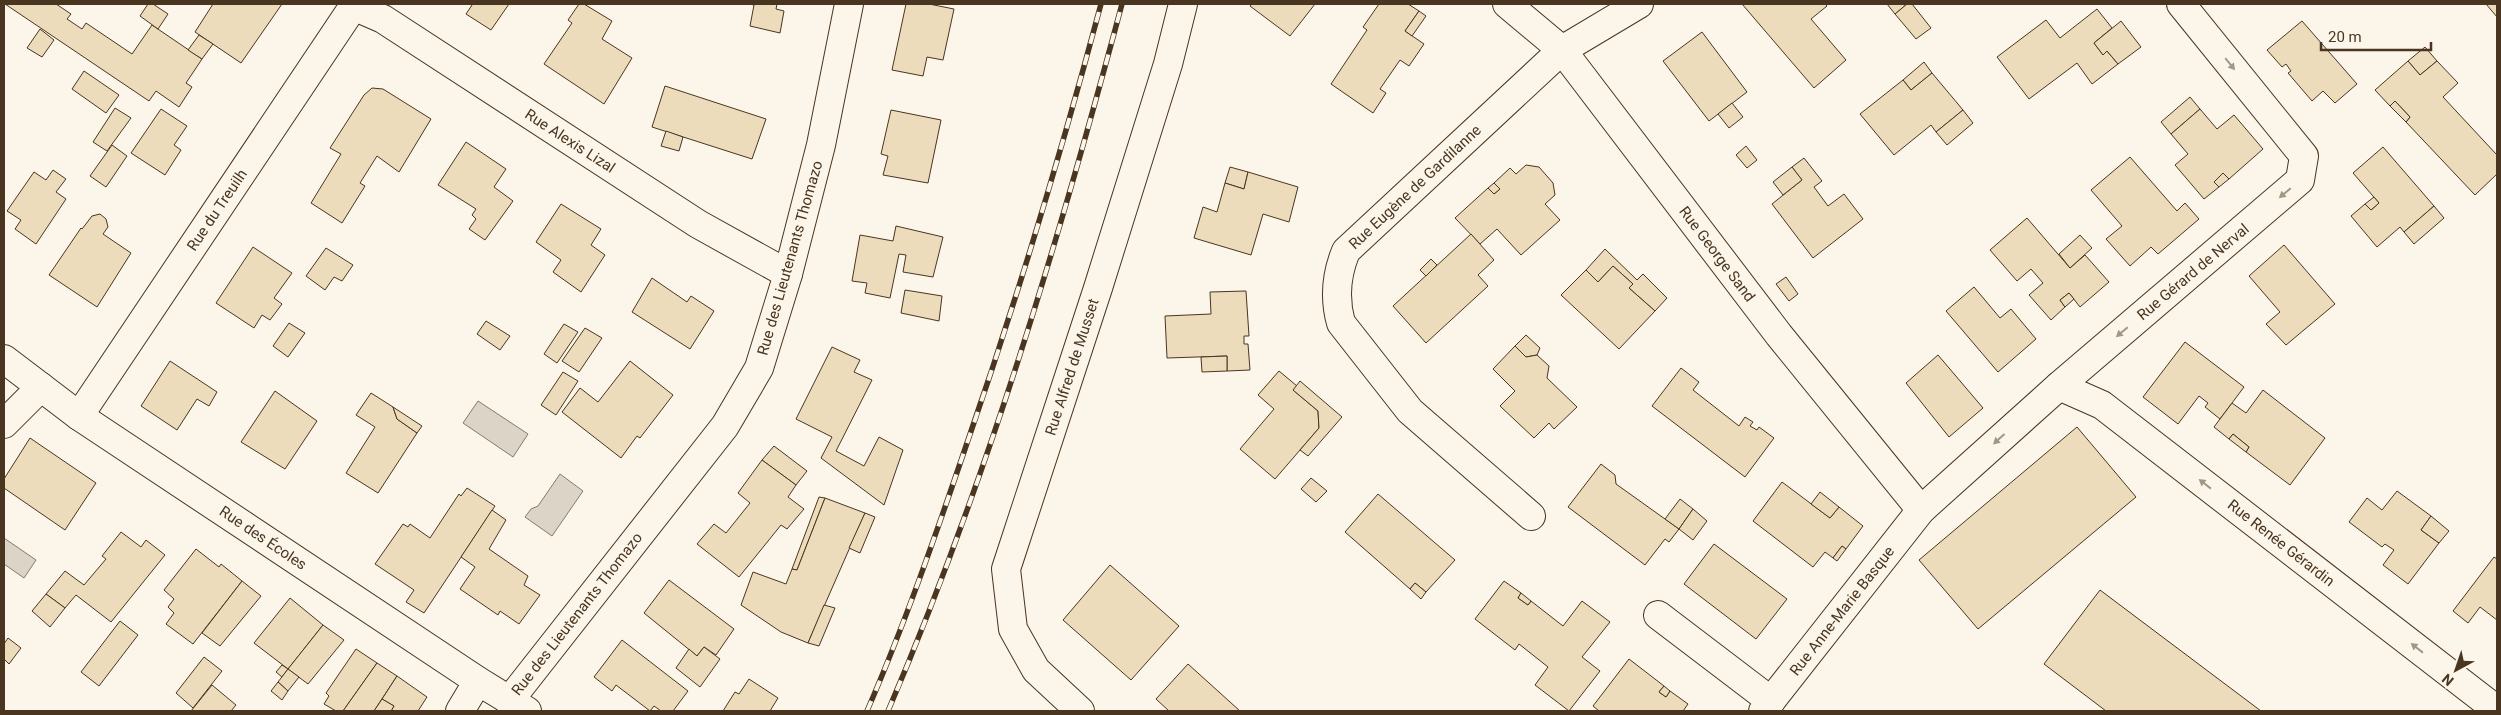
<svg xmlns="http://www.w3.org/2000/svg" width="2501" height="715" font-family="Roboto,sans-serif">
	<rect width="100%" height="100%" fill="#fbf6e9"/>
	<g fill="#dcd4c6" stroke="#887966">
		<polygon points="478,401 528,434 513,457 463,423"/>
		<polygon points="560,474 583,491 552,536 525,517 531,509 538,506"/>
		<polygon points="4,538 36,560 24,578 4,564"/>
	</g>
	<g fill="#ecdcbc" stroke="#4a3520">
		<polygon points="5,4 56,4 71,14 67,19 82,29 86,23 132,54 152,25 202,59 186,83 192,87 179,107 156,91 149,101"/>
		<polygon points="148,4 153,4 168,14 158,29 140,16"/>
		<polygon points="213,4 282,4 241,63 195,32"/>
		<polygon points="469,4 509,4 491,30 466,14 472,5"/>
		<polygon points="579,4 584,4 612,21 602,39 632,58 604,104 544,64 572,23 568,20"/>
		<polygon points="749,4 777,4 776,9 784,11 780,33 750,26 754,5"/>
		<polygon points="906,4 929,4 954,9 943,60 927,57 923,76 892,70"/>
		<polygon points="1252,4 1315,4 1290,36 1250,6"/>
		<polygon points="1379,4 1408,4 1419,11 1405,31 1424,44 1409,66 1400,60 1380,89 1386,93 1373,113 1331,84 1367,30 1363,27"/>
		<polygon points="1742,4 1825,4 1827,6 1811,19 1846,60 1814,88"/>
		<polygon points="1887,4 1907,4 1895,14"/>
		<polygon points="1907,4 1912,4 1931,28 1916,39 1895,14"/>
		<polygon points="2486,4 2497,4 2497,17"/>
		<polygon points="2097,9 2112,28 2094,43 2103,55 2107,51 2118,64 2092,84 2077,63 2029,99 1997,57 2046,20 2060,38"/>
		<polygon points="1419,11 1426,16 1412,36 1405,31"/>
		<polygon points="2121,21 2141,47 2118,64 2107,51 2103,55 2094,43"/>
		<polygon points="2302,21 2357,84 2335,103 2323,91 2312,101 2288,73 2291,71 2286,64 2282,67 2267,50"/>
		<polygon points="40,29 54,40 42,57 27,48"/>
		<polygon points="1702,32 1747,92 1709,121 1663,61"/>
		<polygon points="199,35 213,44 202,59 188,50"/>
		<polygon points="2425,47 2437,61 2420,75 2408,61"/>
		<polygon points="2408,61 2420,75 2437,61 2458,83 2443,97 2497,155 2497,174 2475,195 2406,122 2410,117 2395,101 2390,106 2375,90"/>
		<polygon points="1924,62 1932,73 1911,90 1903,80"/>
		<polygon points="84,71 119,95 106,113 72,89"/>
		<polygon points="1932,73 1963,110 1936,132 1931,125 1894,155 1860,114 1903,80 1911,90"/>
		<polygon points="665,86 766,119 752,159 652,127"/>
		<polygon points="372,88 383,89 431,119 399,172 377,156 360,183 365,186 342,223 311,203 341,154 330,148 364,95"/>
		<polygon points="2190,97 2200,109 2171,134 2161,122"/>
		<polygon points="2395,101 2410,117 2406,122 2390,106"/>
		<polygon points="1732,103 1743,117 1729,128 1718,114"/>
		<polygon points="115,108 131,118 107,151 93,142"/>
		<polygon points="161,109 187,126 174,145 181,150 165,175 131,153"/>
		<polygon points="2200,109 2217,129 2234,115 2263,149 2229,179 2223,173 2214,182 2219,187 2204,199 2175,165 2188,154 2171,134"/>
		<polygon points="891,110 941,120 928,183 883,175 888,156 881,154"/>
		<polygon points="1963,110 1973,123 1947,145 1936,132"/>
		<polygon points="666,131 683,137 679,151 661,146"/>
		<polygon points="466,142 506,169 494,187 513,201 485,240 469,229 476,219 472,215 476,209 438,185"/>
		<polygon points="112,145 127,156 106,187 90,176"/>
		<polygon points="1746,146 1757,160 1747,168 1736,155"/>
		<polygon points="2383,147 2434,206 2404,232 2400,227 2377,247 2351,216 2365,204 2371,210 2379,203 2353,173"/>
		<polygon points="2130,157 2177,211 2185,203 2199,219 2158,254 2151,247 2130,266 2106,239 2122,226 2091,190"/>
		<polygon points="1804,158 1822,181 1814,187 1828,206 1844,194 1863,219 1813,258 1772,204 1802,180 1792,167"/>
		<polygon points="1526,165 1539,167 1553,183 1555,195 1545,204 1560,220 1521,255 1497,229 1480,244 1455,218 1488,188 1494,194 1500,189 1494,183 1510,168 1516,174"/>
		<polygon points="1230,167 1248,172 1244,189 1225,183"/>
		<polygon points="1792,167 1802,180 1783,195 1773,182"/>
		<polygon points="53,170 66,179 56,192 66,199 36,244 15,229 21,220 7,211 34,172 46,180"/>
		<polygon points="1248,172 1298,187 1289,222 1263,214 1251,255 1194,238 1203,207 1217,212 1225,183 1244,189"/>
		<polygon points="2223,173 2229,179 2219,187 2214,182"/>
		<polygon points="1494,183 1500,189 1494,194 1488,188"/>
		<polygon points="2374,197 2379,203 2371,210 2365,204"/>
		<polygon points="561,204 601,229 591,245 605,255 581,292 553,272 561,260 536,242"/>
		<polygon points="2434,206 2444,218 2414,244 2404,232"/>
		<polygon points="100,214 106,219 108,227 103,234 131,253 97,307 49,275 81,228 82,229 92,216"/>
		<polygon points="2027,218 2070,268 2085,255 2109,282 2080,307 2069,293 2060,300 2065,307 2051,320 2029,295 2043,283 2031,269 2017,281 1990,250"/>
		<polygon points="896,226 943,237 933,277 903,272 906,255 899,254 890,298 865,293 867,283 852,281 860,235 893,241"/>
		<polygon points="1471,234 1494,260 1478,275 1488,286 1426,343 1393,306"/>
		<polygon points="2080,235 2092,248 2070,268 2059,254"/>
		<polygon points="2284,245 2335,304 2286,345 2266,324 2280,312 2249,276"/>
		<polygon points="253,247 292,273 274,298 282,304 270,320 262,315 254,328 216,303"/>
		<polygon points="326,248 353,265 342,281 334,277 325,290 306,276"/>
		<polygon points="1605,249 1637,280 1643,274 1667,298 1655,311 1629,288 1633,284 1613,266 1598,282 1586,270"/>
		<polygon points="1431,259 1437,265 1426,276 1420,270"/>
		<polygon points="1613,266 1633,284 1629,288 1655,311 1619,349 1561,295 1586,270 1598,282"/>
		<polygon points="1786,277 1798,294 1789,301 1776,284"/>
		<polygon points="652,278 687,302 691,296 714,311 690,349 632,312"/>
		<polygon points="1974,287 2000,318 2011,309 2036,339 1998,372 1946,311"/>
		<polygon points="905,290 942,296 939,321 901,313"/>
		<polygon points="1246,291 1249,336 1244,336 1244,344 1248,344 1250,370 1227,371 1227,356 1167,358 1165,316 1211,314 1210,292"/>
		<polygon points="2069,293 2074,299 2065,307 2060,300"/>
		<polygon points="486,321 510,336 500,350 477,334"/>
		<polygon points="289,323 305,333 288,357 273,346"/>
		<polygon points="564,324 578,332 557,363 544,354"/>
		<polygon points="585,328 602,338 579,372 562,361"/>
		<polygon points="1526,335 1540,348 1537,355 1526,357 1515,346"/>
		<polygon points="2185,342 2244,387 2220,419 2205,407 2208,403 2199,396 2178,424 2143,397"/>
		<polygon points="1515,346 1526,357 1537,355 1549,366 1547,378 1577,407 1554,429 1549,423 1534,438 1500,406 1515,391 1493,369"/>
		<polygon points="832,347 860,360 854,372 872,380 836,451 864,466 879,437 903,450 884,505 821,458 832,437 796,419"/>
		<polygon points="1938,355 1983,408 1949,437 1906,383"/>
		<polygon points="1227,356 1227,371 1202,372 1201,357"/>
		<polygon points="170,361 217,392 209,406 197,399 177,430 141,406"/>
		<polygon points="630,361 673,395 640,438 637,436 621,458 562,412 580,388 598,402"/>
		<polygon points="1681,368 1699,382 1693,390 1739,426 1745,417 1753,422 1750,426 1757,430 1759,427 1774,438 1745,477 1652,406"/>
		<polygon points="1279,371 1297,386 1293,390 1318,411 1319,428 1275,479 1240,449 1274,409 1258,395"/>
		<polygon points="563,372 578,381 556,415 541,405"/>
		<polygon points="1300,381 1342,417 1308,456 1300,450 1319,428 1318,411 1293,390"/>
		<polygon points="2263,390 2325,438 2290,485 2246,452 2249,447 2233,434 2229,439 2214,427 2232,403 2246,413"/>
		<polygon points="275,391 317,421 285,469 241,442"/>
		<polygon points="371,393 393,407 397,419 417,433 378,493 346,473 375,427 356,415"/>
		<polygon points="393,407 422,426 417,433 397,419"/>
		<polygon points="2077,427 2136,497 1978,629 1919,560"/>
		<polygon points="2233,434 2249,447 2246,452 2229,439"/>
		<polygon points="30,438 96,483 65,530 4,488 4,479"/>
		<polygon points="774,446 807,471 796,485 762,460"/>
		<polygon points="762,460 796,485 788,497 804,509 787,529 781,525 739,577 697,544 714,524 726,533 750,503 738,493"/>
		<polygon points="1601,464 1615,475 1616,484 1679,529 1669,542 1665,539 1645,565 1568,507"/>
		<polygon points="1311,478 1327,491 1316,502 1301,489"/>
		<polygon points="1782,482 1830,518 1839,507 1863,526 1846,549 1842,546 1833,558 1825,552 1813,567 1753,521"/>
		<polygon points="467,488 495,506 424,613 406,602 414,590 375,564 403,524 408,527 410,524 430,538 459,494 461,496"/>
		<polygon points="2397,491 2431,516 2421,530 2439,543 2408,584 2383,565 2394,550 2385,544 2382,547 2349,522 2367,498 2382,510"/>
		<polygon points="1820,492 1839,507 1830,518 1811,504"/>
		<polygon points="1378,494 1455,560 1426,592 1415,583 1410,589 1345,532"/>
		<polygon points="819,497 825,498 797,570 792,569"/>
		<polygon points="825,498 865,513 808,643 781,632 741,605 753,572 786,584 792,569 797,570"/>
		<polygon points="1680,499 1693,509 1679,529 1665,519"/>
		<polygon points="1693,509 1707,521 1693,540 1679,529"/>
		<polygon points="492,510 506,520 489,549 528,576 524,585 540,595 519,624 500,611 498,615 460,589 475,567 461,557"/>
		<polygon points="865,513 875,517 860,553 849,548"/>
		<polygon points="2431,516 2449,531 2439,543 2421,530"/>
		<polygon points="121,532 141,547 146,540 165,555 111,622 76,595 65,608 46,594 65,571 84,585 106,559 102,556"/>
		<polygon points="1714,544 1787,599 1756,639 1684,584"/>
		<polygon points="1842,546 1846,549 1837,561 1833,558"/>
		<polygon points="196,549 219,567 221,564 242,581 193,644 166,624 174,613 168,607 174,599 164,590"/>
		<polygon points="2494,557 2497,559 2497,620 2480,607 2468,623 2453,611"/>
		<polygon points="1110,565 1179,626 1131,680 1063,620"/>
		<polygon points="669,580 734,629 716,655 704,647 697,656 644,613"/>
		<polygon points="242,581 261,596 220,646 202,633"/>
		<polygon points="1504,581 1521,593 1518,598 1528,605 1531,601 1563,626 1582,601 1610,622 1582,657 1600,671 1569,711 1535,685 1548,667 1519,644 1515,650 1475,619"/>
		<polygon points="1415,583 1426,592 1421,599 1410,589"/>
		<polygon points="2100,590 2261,711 2106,711 2044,664"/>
		<polygon points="1521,593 1531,601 1528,605 1518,598"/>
		<polygon points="46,594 65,608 50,627 32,611"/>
		<polygon points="290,598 323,625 288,669 254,643"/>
		<polygon points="824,605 835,608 819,646 808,643"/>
		<polygon points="120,621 138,635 99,686 81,672"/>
		<polygon points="323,625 344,640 308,684 288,669"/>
		<polygon points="8,638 21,648 9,664 4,659 4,644"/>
		<polygon points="622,640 688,691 673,711 661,711 654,706 650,711 616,685 612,691 594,677"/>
		<polygon points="704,647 720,659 700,687 676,668 689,649 697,656"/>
		<polygon points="356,649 377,663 343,711 336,711 324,704 329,696 326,693"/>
		<polygon points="204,657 222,671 193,708 176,693"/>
		<polygon points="1629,659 1664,686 1659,692 1666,697 1670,691 1688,704 1683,711 1599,711 1593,706"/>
		<polygon points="377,663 397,676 374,711 343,711"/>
		<polygon points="1188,664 1240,711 1169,711 1156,699"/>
		<polygon points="282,665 288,669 282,677 276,672"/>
		<polygon points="288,669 299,677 288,691 278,682"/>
		<polygon points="397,676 427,697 418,711 391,711 394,706 382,699"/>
		<polygon points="749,679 778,698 770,711 723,711 735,692 739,694"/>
		<polygon points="278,682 288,691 282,700 271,691"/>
		<polygon points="212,685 236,705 231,711 191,711"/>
		<polygon points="1664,686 1670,691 1666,697 1659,692"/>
		<polygon points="382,699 394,706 391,711 374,711"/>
	</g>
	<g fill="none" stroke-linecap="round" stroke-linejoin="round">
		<g stroke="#4a3520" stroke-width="30">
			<g id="street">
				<polyline points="1507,4 1562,50 1779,335 1921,510"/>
				<polyline points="353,6 383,19 698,224 788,274"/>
				<polyline points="4,359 79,416 478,681 527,711"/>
				<polyline points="2059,386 2102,405 2497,710"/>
				<polyline points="79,416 355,4"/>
				<polyline points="4,424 41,387"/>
				<path d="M1531,516l-121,-105 -69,-88c-7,-25 -5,-48 5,-72l216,-201 77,-46"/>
				<polyline points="1658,615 1771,701"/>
				<polyline points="509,701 725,426 759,368 788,274 821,145 849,4"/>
				<polyline points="460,711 478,681"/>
				<polyline points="1763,711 1921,510 2059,386 2300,180 2304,156 2181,4"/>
			</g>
		</g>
		<g stroke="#4a3520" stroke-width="30">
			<polyline id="secondary" points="1080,711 1036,670 1013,629 1006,569 1098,288 1168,64 1183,4"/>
		</g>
		<use href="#street" stroke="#fbf6e9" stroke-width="28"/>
		<use href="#secondary" stroke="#fbf6e9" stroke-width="28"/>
		<g stroke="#4a3520" stroke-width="5.5">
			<g id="rail">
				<path d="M867,711c37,-85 68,-174 98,-262 51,-147 96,-295 136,-445"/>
				<path d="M888,711c98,-228 170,-468 234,-707"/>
			</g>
		</g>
		<use href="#rail" stroke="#fbf6e9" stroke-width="4" stroke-dasharray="11" stroke-linecap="butt"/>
	</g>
	<defs><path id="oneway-solid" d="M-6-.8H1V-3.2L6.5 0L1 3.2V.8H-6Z" transform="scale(1.25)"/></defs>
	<g fill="#a29684">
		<use href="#oneway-solid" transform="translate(2230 64) rotate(51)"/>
		<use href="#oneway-solid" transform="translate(2285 193) rotate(140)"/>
		<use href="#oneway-solid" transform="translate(2122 332) rotate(140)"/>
		<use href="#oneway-solid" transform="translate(1999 439) rotate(138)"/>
		<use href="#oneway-solid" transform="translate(2205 484) rotate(-142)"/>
		<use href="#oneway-solid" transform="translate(2417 648) rotate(-142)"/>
	</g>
	<g text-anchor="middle" stroke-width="4" stroke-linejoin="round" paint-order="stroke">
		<g font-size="15" fill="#4a3520" stroke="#fbf6e9">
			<text transform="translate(570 141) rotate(33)" y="5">Rue Alexis Lizal</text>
			<text transform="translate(1415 187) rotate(-43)" y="5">Rue Eugène de Gardilanne</text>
			<text transform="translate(217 210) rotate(-56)" y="5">Rue du Treuilh</text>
			<text transform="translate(1717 254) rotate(53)" y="5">Rue George Sand</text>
			<text transform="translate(790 258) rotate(-74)" y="5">Rue des Lieutenants Thomazo</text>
			<text transform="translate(2193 272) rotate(-40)" y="5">Rue Gérard de Nerval</text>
			<text transform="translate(1072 367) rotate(-72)" y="5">Rue Alfred de Musset</text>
			<text transform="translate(263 538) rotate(34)" y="5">Rue des Écoles</text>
			<text transform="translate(2281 543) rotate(38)" y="5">Rue Renée Gérardin</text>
			<text transform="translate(1842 611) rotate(-52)" y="5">Rue Anne-Marie Basque</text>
			<text transform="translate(577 614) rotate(-52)" y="5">Rue des Lieutenants Thomazo</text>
		</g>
	</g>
	<rect width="2501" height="715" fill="none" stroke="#4a3520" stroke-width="10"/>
	<g transform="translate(2456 670) rotate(220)" stroke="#fbf6e9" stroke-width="4" paint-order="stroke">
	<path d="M0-4L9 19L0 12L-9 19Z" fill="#4a3520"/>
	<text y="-8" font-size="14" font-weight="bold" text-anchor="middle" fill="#4a3520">N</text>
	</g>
	<path d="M2321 42v8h110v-8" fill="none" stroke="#4a3520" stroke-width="2.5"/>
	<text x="2328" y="42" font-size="15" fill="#4a3520" stroke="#fbf6e9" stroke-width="4" paint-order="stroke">20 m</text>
</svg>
